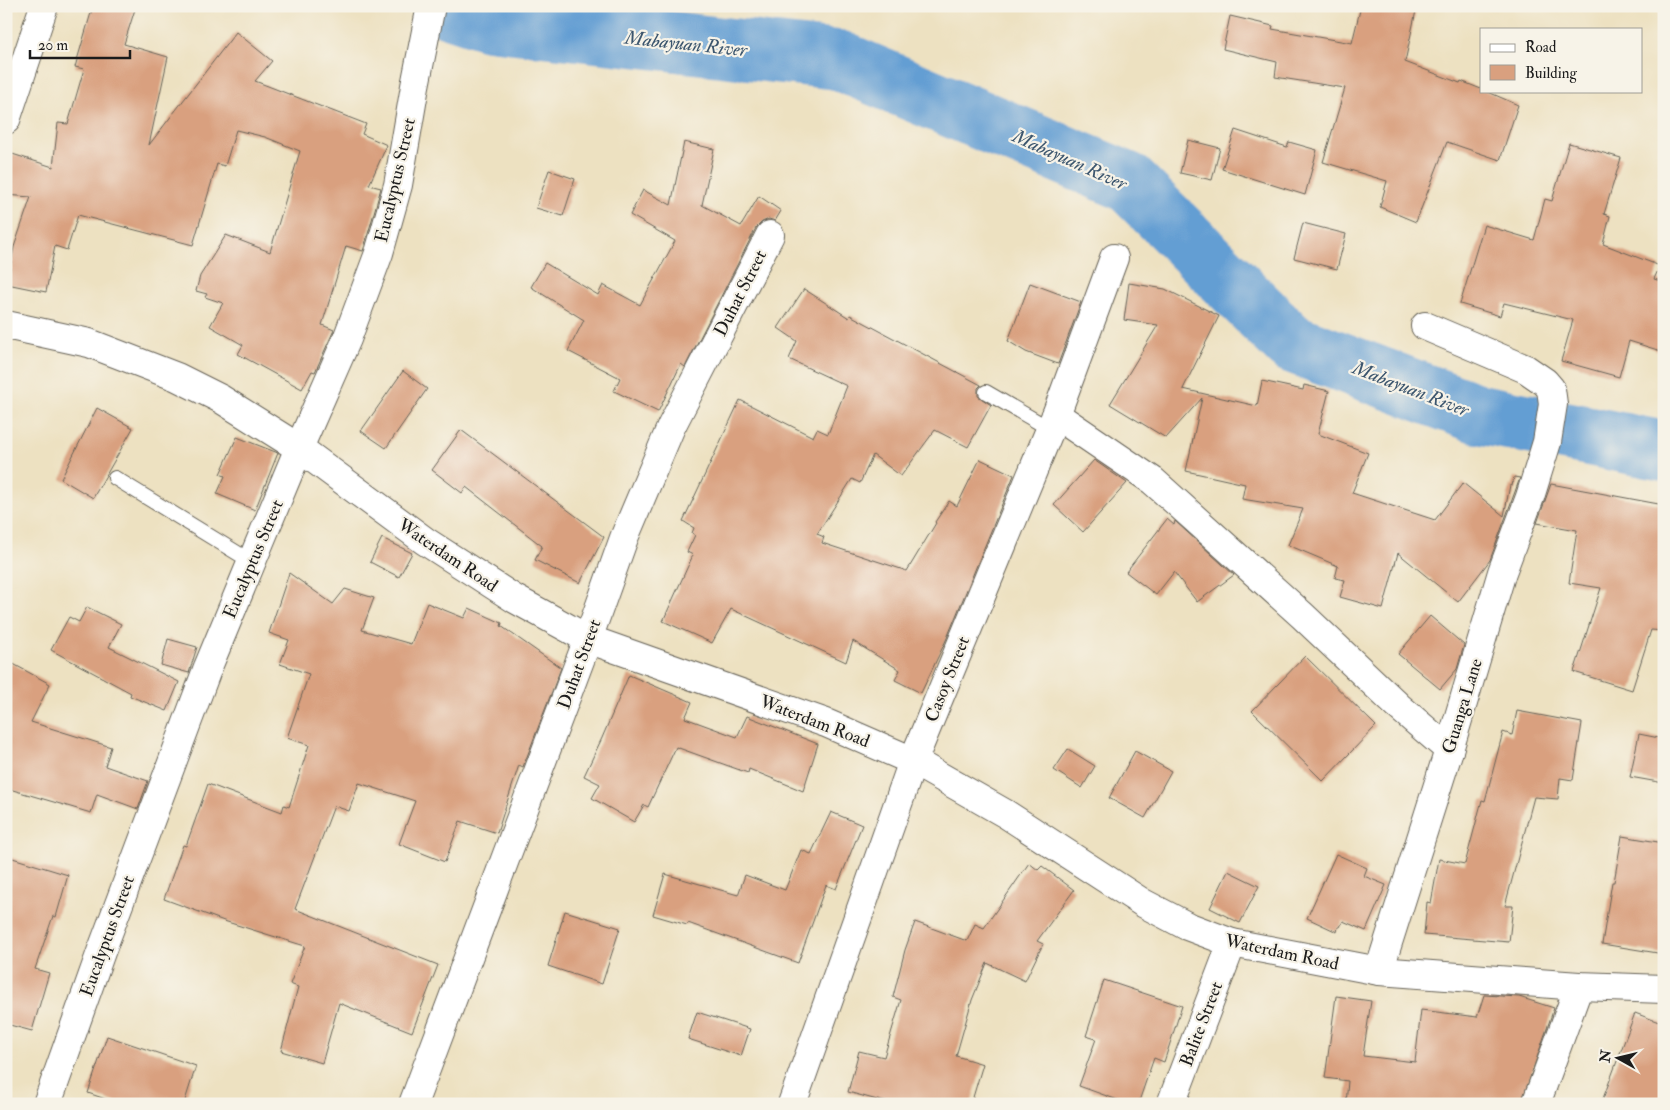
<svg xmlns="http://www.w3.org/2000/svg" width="1670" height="1110" font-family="'IM FELL Double Pica',serif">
	<rect width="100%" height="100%" fill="#f7f3e8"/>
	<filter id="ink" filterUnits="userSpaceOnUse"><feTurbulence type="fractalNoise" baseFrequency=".02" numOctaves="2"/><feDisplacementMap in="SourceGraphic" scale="10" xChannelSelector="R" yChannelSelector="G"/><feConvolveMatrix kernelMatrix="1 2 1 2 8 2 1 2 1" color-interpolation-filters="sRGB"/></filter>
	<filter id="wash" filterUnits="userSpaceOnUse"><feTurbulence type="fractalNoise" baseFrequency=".0096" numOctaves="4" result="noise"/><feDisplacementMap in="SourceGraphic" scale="20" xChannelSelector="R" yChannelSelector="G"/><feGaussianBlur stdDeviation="1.12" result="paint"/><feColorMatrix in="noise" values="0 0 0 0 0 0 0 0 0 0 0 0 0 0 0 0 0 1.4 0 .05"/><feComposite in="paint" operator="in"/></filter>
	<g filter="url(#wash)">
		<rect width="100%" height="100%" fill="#ede1c1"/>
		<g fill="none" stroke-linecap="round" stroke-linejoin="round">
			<polyline stroke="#649ed3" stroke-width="60" points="443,6 489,21 838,60 1128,182 1291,343 1479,414 1664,451"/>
		</g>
		<g id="blocks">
			<g fill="#d9a07f">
				<polygon points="93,6 136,6 124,44 168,57 149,145 236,32 272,61 255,81 366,124 362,134 387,145 369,185 381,188 364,248 363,251 346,246 322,325 334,330 315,372 312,371 302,389 238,354 243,345 210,326 223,303 205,297 207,294 196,291 200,276 226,235 270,252 300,151 265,137 236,130 225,166 217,164 193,245 78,215 67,250 55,246 46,292 7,284 14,247 31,197 6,195 6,152 53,167 58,123 68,124 84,69 75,67"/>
				<polygon points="1361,6 1417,6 1405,62 1460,83 1461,81 1481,89 1481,91 1486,91 1518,105 1500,160 1447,142 1416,222 1380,207 1387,181 1323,162 1345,88 1275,77 1277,62 1223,49 1230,16 1273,26 1272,29 1352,43"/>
				<polygon points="1235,130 1287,147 1289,142 1317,150 1305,195 1222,169"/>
				<polygon points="1188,140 1220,148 1212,180 1180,173"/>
				<polygon points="684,142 714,149 702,205 741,226 759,196 781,211 775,221 769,219 762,222 756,228 685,367 681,364 658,412 614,391 620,378 568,351 584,320 531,287 545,263 598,295 603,285 640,305 675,241 630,215 643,190 671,205"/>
				<polygon points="1569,143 1621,158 1604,214 1610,216 1603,244 1660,266 1654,279 1664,282 1664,352 1629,341 1619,377 1561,361 1573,320 1504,303 1500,316 1460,304 1484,225 1534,240 1545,199 1552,201"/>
				<polygon points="549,170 575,179 563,216 536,208"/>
				<polygon points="1303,223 1346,234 1337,269 1294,258"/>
				<polygon points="1030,283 1081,302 1058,364 1026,352 1008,341"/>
				<polygon points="1129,283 1165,289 1219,316 1183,389 1257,406 1262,381 1303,390 1304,385 1329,391 1318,434 1368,453 1352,493 1435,520 1463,483 1504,516 1510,485 1512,486 1514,477 1520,478 1490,560 1458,602 1398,553 1383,609 1340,597 1345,580 1335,578 1338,566 1288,545 1303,509 1242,499 1245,484 1186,471 1202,398 1166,438 1110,404 1158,325 1124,320"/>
				<polygon points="804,289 849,318 850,315 981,385 978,388 978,396 991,405 968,447 935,430 901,476 873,455 860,483 852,479 817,534 824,537 822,543 907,571 936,523 935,522 949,501 957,506 980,459 1014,475 947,638 921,693 895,680 900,670 853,641 846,662 731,609 712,643 663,621 693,555 687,552 695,535 692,533 694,528 683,521 740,400 813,437 817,429 828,434 847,386 789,359 797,341 778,328"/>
				<polygon points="403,371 427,389 386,448 361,431"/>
				<polygon points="97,408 133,428 93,498 61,479"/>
				<polygon points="461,430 604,537 580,583 535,560 542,546 466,487 462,493 432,470"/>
				<polygon points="237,437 278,453 255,510 217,494 225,476 220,474"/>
				<polygon points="1094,460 1127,483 1083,532 1054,505"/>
				<polygon points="1551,484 1664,505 1664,631 1651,630 1632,690 1574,672 1601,588 1569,583 1577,530 1537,523"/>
				<polygon points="1167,519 1174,525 1175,521 1234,575 1197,602 1174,572 1156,595 1126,572"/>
				<polygon points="382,538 412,553 399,577 370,562"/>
				<polygon points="289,573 333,604 345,589 374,598 362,630 411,644 427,603 464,618 469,608 502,623 501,626 561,668 523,767 519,765 497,833 460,821 445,862 399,844 415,801 359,783 349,811 334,806 295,909 438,965 412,1032 339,1003 322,1063 281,1051 298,987 290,984 305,946 224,921 164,899 183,845 186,846 208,784 282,812 284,805 289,807 309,745 287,738 309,674 280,664 289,640 269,633"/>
				<polygon points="87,607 121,624 109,647 179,682 167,711 130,696 131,693 51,650 69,617 79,622"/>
				<polygon points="1430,616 1464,645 1457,669 1440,689 1398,654"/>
				<polygon points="168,639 197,647 189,673 161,665"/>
				<polygon points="1305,656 1376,726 1323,781 1252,711"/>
				<polygon points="6,660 50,684 31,722 111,747 105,766 148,781 138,809 97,794 91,813 6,788"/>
				<polygon points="629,675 692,702 685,718 737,737 747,716 818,744 803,791 749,769 748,773 676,747 648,807 644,805 634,822 592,798 600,784 584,776 602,738"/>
				<polygon points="1517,711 1582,723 1573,780 1560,778 1558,799 1534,797 1505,906 1513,906 1509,942 1424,935 1427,902 1431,903 1439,859 1465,864 1482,800 1485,801 1503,732 1512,735"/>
				<polygon points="1639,734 1664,739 1664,783 1630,777"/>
				<polygon points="1068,749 1095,766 1082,788 1054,770"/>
				<polygon points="1135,751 1171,771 1145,818 1109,798"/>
				<polygon points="831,812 862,825 836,889 826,885 798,963 688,923 687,925 653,915 665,874 738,895 745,875 785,890 801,850 811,854"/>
				<polygon points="1622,836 1664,843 1664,954 1602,944 1612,882 1614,882"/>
				<polygon points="1336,854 1367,868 1364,876 1386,885 1366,931 1343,921 1340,927 1338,927 1337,932 1307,918"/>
				<polygon points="6,856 68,875 56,917 53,916 35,969 49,973 32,1031 6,1024"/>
				<polygon points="1029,863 1038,870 1042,866 1074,890 1037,941 1043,944 1025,981 987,963 972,1000 956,1056 983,1064 971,1104 892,1104 848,1092 859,1051 884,1057 901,1000 893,997 905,950 915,922 967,941 975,924 984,928"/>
				<polygon points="1228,871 1259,886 1240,923 1210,908"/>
				<polygon points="565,911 620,928 602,984 548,966"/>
				<polygon points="1104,980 1182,1006 1164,1062 1154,1058 1138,1104 1129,1104 1079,1086 1096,1039 1086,1036"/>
				<polygon points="1484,995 1519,997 1554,1008 1521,1104 1346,1104 1348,1081 1325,1078 1336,996 1371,1001 1363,1056 1415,1062 1421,1010 1477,1017"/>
				<polygon points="697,1012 750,1029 741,1056 688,1039"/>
				<polygon points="1635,1013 1664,1024 1664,1104 1601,1104"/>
				<polygon points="107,1036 196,1066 184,1104 120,1104 88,1093"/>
			</g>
		</g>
	</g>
	<g filter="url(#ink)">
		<use href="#blocks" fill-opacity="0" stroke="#656156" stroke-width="1"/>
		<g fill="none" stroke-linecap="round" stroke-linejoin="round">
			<g stroke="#656156" stroke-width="16">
				<g id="service">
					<polyline points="986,392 1050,429"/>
					<polyline points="115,478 252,562"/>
				</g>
			</g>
			<g stroke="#656156" stroke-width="30">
				<g id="minor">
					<polyline points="6,120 44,6"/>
					<polyline points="1056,415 1153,481 1303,616 1398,706 1449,750"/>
					<polyline points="1379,971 1449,750 1502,572 1530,497 1547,442 1553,404 1551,389 1545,382 1526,369 1425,326"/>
					<polyline points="47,1104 101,952 208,667 299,448 347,339 379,253 398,185 415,86 431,6"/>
					<polyline points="413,1104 588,639 624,538 671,427 770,235"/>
					<polyline points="792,1104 913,761 1056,415 1114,258"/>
					<polyline points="1171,1104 1232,943"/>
					<polyline points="1536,1104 1579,986"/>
				</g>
			</g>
			<g stroke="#656156" stroke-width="30">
				<polyline id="tertiary" points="6,325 89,343 177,377 221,399 299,448 425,541 515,599 588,639 826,723 913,761 1006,814 1143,903 1187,926 1232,943 1379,971 1579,986 1664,989"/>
			</g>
			<use href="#service" stroke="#fff" stroke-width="14"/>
			<use href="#minor" stroke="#fff" stroke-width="28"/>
			<use href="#tertiary" stroke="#fff" stroke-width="28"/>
		</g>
	</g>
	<g text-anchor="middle" stroke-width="4.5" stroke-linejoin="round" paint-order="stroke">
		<g font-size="18" fill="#1c1c1c" stroke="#f7f3e8">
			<text transform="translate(395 180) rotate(-77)" y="6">Eucalyptus Street</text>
			<text transform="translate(740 293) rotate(-63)" y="6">Duhat Street</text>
			<text transform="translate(448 555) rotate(34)" y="6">Waterdam Road</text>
			<text transform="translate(253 559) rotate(-67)" y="6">Eucalyptus Street</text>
			<text transform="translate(579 664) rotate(-70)" y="6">Duhat Street</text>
			<text transform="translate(947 679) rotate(-68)" y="6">Casoy Street</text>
			<text transform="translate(1462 706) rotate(-73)" y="6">Guanga Lane</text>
			<text transform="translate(815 721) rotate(21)" y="6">Waterdam Road</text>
			<text transform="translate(107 936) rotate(-70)" y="6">Eucalyptus Street</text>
			<text transform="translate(1282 952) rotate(12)" y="6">Waterdam Road</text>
			<text transform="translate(1201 1024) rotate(-69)" y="6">Balite Street</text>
		</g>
		<g font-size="19" font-style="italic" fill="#3c566e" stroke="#f7f3e8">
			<text transform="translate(686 43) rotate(6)" y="7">Mabayuan River</text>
			<text transform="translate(1070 159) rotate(24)" y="7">Mabayuan River</text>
			<text transform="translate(1411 388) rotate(21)" y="7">Mabayuan River</text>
		</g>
	</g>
	<rect width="1670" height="1110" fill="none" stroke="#f7f3e8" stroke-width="25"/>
	<rect x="1480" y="28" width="162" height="65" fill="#f7f3e8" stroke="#9f9d96"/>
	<rect x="1490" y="44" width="25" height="8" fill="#ffffff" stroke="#9f9d96"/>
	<text x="1525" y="52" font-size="15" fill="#1c1c1c">Road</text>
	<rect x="1490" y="65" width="25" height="15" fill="#d9a07f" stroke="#9f9d96"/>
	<text x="1525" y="78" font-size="15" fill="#1c1c1c">Building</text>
	<g transform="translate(1618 1058) rotate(278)" stroke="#f7f3e8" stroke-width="4" paint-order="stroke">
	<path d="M0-4L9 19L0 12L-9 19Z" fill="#1c1c1c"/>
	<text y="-8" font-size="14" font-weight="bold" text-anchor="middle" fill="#1c1c1c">N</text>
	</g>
	<path d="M30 50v8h100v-8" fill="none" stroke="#1c1c1c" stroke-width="2.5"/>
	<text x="38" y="50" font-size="15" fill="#1c1c1c" stroke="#f7f3e8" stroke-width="4" paint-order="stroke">20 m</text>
</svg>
